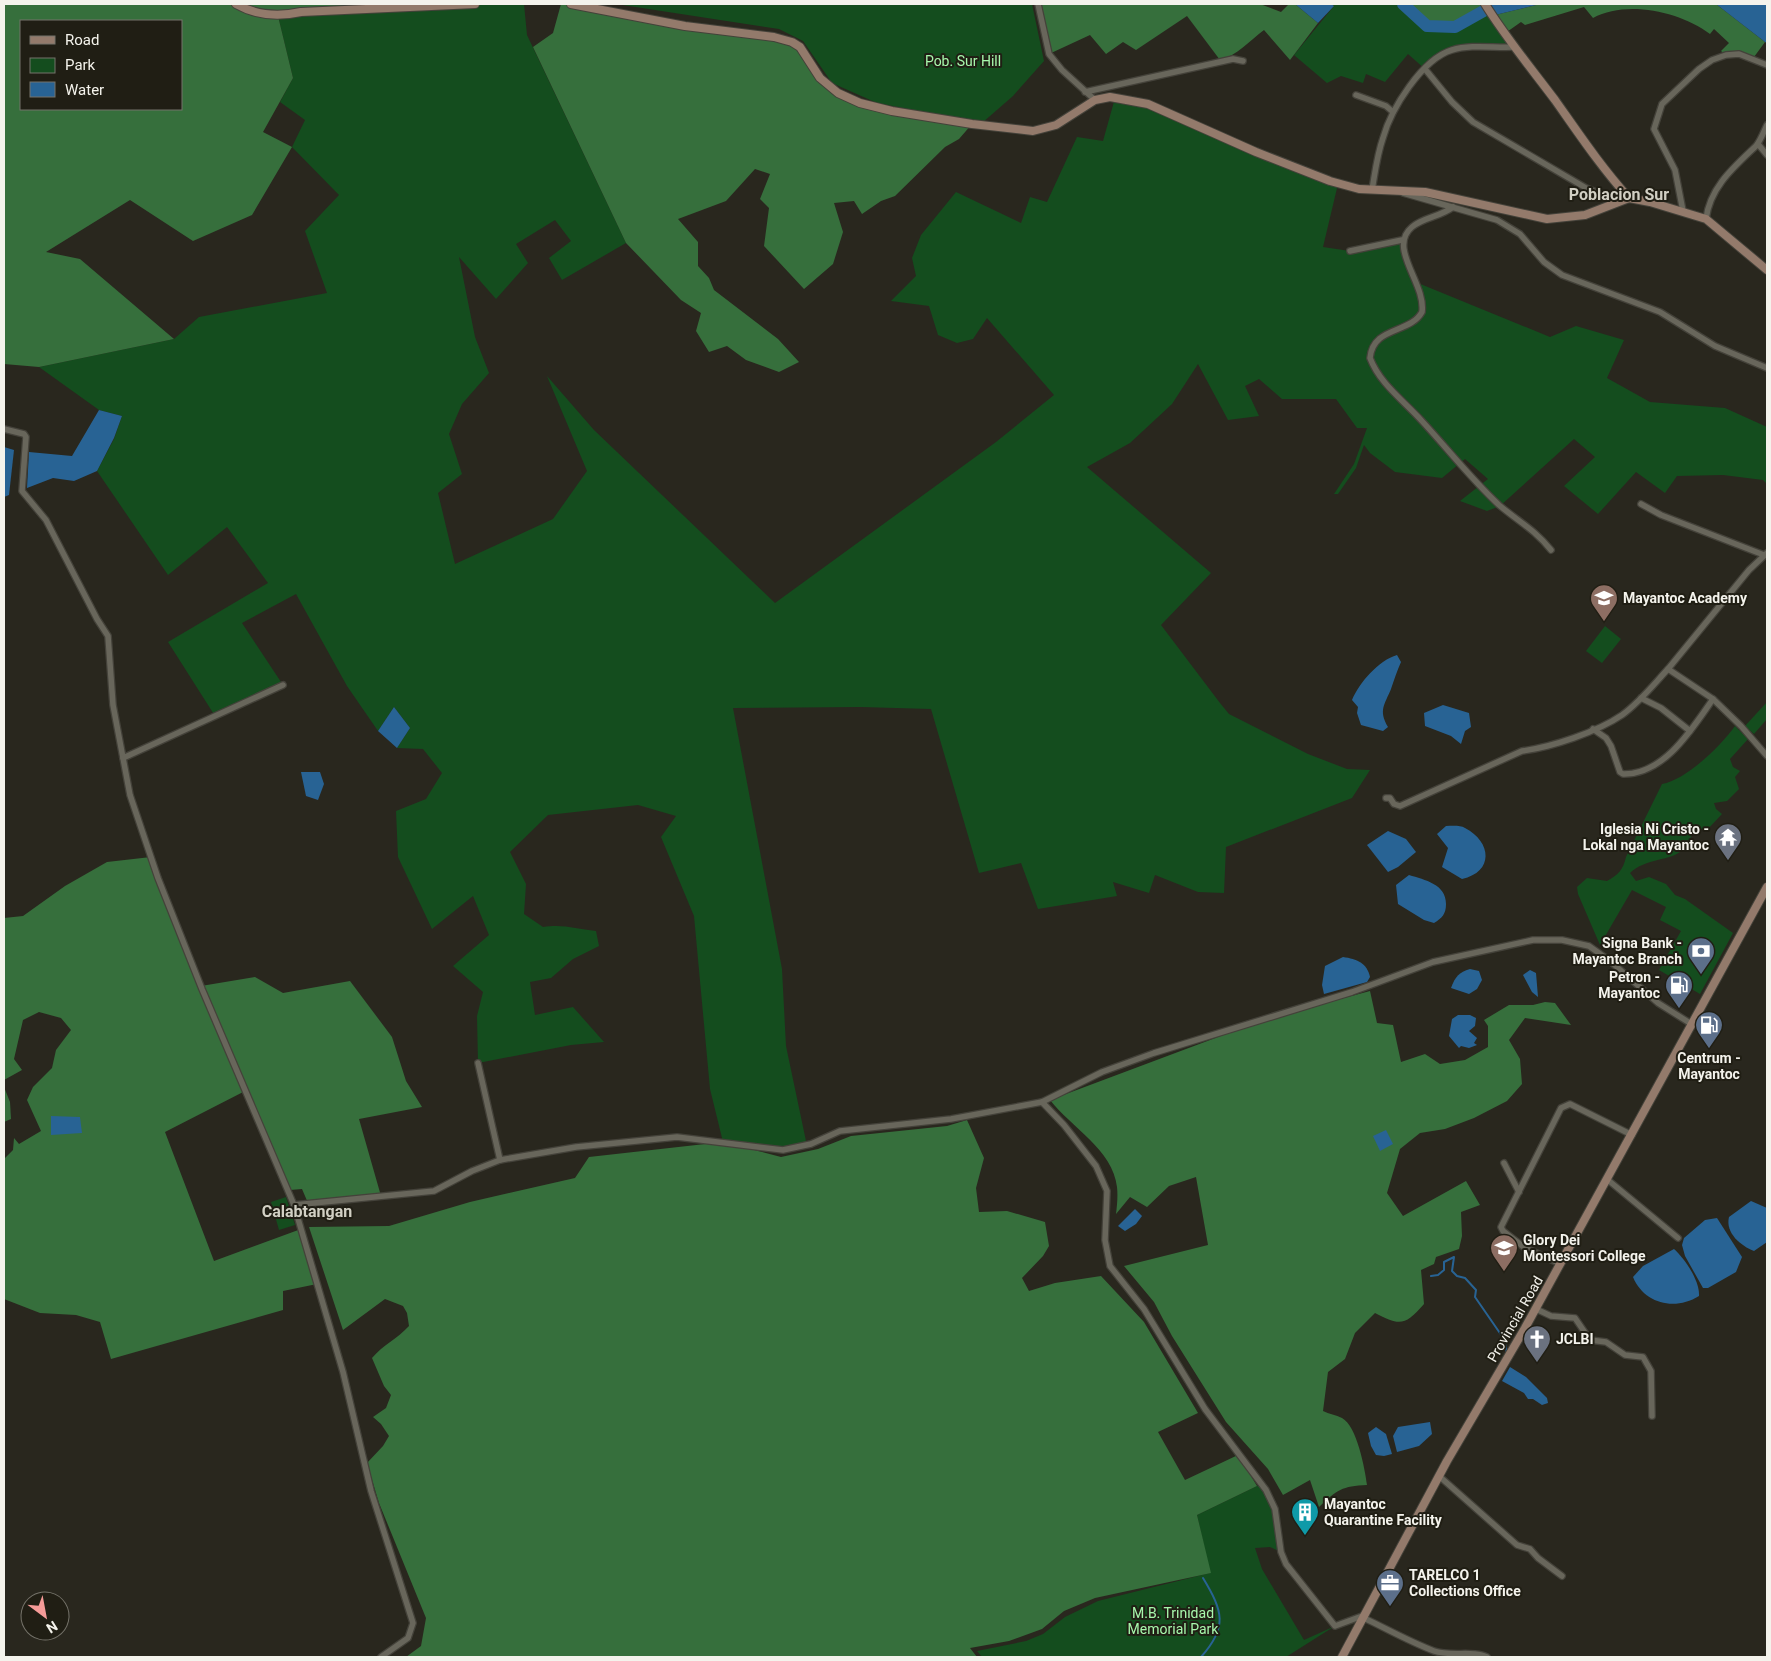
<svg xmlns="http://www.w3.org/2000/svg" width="1771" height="1661" font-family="Roboto,sans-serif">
	<rect width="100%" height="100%" fill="#29271e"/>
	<g fill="#144d1e">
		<path d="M475,4h49l3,31 99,208 -64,37 -13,-22 22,-17 -16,-21 -39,24 12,19 -32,36 -37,-42 16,80 14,36 -27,31 -13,30 13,40 -24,19 17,71 98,-45 34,-48 -40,-95 47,54 181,173 221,-161 58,-47 -67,-77 -14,21 -16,4 -19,-8 -9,-29 -38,-5 25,-25 -4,-18 9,-23 35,-43 65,31 9,-26 17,5 30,-65 26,4 12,-43 14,2 209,84 -15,63 27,4 52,-11 16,43 132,54 26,-11 48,14 -17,38 43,24 75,6 42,19v57l-4,-4 -40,-5 -46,1 -12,17 -29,-21 -38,42 -34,-28 31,-29 -21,-18 -74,67 -13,5 -27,-10 28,-22 -23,-20 -23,19 -47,-6 -25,-19 -6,-8 -8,23 -18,26h-4l20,-30 13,-36h-10l-21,-29h-54l-23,-20 -14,7 14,30 -31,4 -30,-56 -26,40 -42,39 -43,24 124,106 -50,52 59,78 9,11 79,40 39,15 23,1 -18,28 -126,49 -2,46 -26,-1 -43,-17 -6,18 -36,-11 4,14 -79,13 -17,-46 -42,10 -48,-164 -70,-2 -128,1 49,261 4,77 20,95 5,3 -28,6 -60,-8 -13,-53 -16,-173 -33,-79 15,-21 -38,-11 -90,10 -38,37 16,32 -2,30 19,13c21,-3 33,2 53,4l3,15 -26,13 -22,19 -21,4 5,33 38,-8 31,35 -33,3 -93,18 -1,-47 6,-24 -30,-26 36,-31 -16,-39 -41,33 -34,-72 -2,-46 30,-12 16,-26 -19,-24 -26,-1 13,-20 -16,-21 -16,24 -31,-45 -51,-92 -54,29 41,62 -68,31 -47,-74 100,-59 -41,-56 -59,48 -71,-104 17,-32 8,-23 -23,-6 -60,-43 135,-28 25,-22 128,-24 -22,-62 34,-36 -47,-48 13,-27 -25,-18 13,-24 -15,-62z"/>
		<polygon points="616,4 1032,4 1044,61 1013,96 982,123 877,103 832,83 803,41 779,29"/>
		<polygon points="1331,4 1403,4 1489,10 1513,47 1452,50 1425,69 1408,54 1385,82 1366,74 1363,83 1341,76 1327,83 1294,55 1334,6"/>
		<polygon points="1605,626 1621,639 1602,663 1586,651"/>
		<polygon points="1767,702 1767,719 1754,734 1745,726"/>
		<path d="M1735,726l13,13 -18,20 3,8 7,4 -5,6 4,12 -12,12 -13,2 2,6 6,5 -16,17 -9,-4c-5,7 -9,16 -15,23 -10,11 -37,8 -52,23l6,8 13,-4 17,7 9,11 10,4 48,34 -33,61 -41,-24 22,-39 -21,-11 6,-13 -34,-17 -32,55 -22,-51 -1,-7 10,-9 20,3c11,-6 16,-11 19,-24l36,-73c24,-4 59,-38 73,-58z"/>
		<polygon points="286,1197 295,1225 279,1230 271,1202"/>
		<polygon points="1257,1486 1263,1486 1274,1506 1281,1552 1270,1547 1255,1548 1262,1569 1304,1640 1335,1626 1286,1657 982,1657 977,1651 1026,1641 1043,1634 1065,1617 1098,1601 1210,1573 1197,1515"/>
	</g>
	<g fill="#366f3c" fill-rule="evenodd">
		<path d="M4,4h488l-214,12 15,62 -30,54 29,15 -40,68 -59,26 -63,-41 -84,52 34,7 94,80 -135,28 -35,-3zM21,21h160v88h-160z"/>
		<polygon points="561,4 794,43 820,78 860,103 972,124 959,139 945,147 895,196 881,201 862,214 854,201 834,203 843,232 833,264 804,289 764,246 769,208 760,199 770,174 755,169 726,201 678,219 698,242 698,266 709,278 714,290 778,339 799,362 779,372 746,360 727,346 709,352 696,331 701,313 681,300 626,243 533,47 553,33"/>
		<path d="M1038,4h222l21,8 8,-8h6l23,19 -28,37 -26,-30c-15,11 -26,25 -44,30l-33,-44 -51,34 -13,-8 -17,12 -16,-19 -41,19z"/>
		<polygon points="1403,4 1485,4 1489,10 1455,27 1427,26"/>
		<path d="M1540,4h176l49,38 -11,15 -28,-2 -5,-4 8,-8 -15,-14 -4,5c-31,-23 -84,-34 -117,-16l-9,-11 -59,18 -4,-3 -17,12 -9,-19z"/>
		<polygon points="151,857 201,986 255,977 283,993 350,981 392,1037 406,1081 422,1107 359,1119 381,1196 308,1203 302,1189 290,1190 247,1090 165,1132 214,1261 301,1229 317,1284 283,1291 283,1310 111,1359 100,1322 76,1315 40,1313 4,1299 4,1159 13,1150 14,1138 19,1144 41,1131 27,1100 33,1087 52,1068 56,1050 71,1030 61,1018 39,1012 23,1020 14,1059 22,1070 4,1080 4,918 23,916 65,886 107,862"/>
		<path d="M1370,991l7,32 16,2 8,37 24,-8 15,10 25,-4 23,-13v-21l-4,-6 25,-15h24l12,-3 10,1 16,22 -46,-7 -16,22 11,19 2,25 -15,17 -33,17 -29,11 -25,4 -20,16 -13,44 16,23 63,-35 14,24 -19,7 1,24 -3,13 -23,8 -2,7 -13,6 3,34c-19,22 -24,22 -49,9l-20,20 -10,26 -17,13 -5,39c6,3 13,4 19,7 15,8 23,51 25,67 -25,1 -30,5 -48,22l-9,-27 -27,15 -15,-26 -42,-47 -54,-86 -18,-34 -30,-36 84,-21 -12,-68 -27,9 -22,21 -17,-10 -14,17c1,-8 2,-18 1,-27 -4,-37 -46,-60 -67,-87l216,-81z"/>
		<polygon points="4,1087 10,1102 11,1119 4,1122"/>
		<path d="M967,1120l17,38 -8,30 3,24 28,-1 38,11 4,24 -6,10 -21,22 7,13 26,-8 46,-7 43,46 54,91 -40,19 27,48 53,-25 19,31 -60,29 14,58 -116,25 -31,13 -22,18 -33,12 -39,7 7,9h-571l15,-11 5,-28 -47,-115 -12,-40 16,-17 6,-10 -8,-12 -8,-7 13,-9 5,-13 -7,-9 -12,-28c11,-13 25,-19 37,-32l-2,-13 -4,-7 -18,-7 -42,31 -34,-103 80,-1 81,-24 105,-24 14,-21 134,-15 58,15 37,-8 33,-13 96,-10z"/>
	</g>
	<g fill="#286394">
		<polygon points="1295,4 1331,4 1334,6 1318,23"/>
		<polygon points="1489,4 1540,4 1495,15"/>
		<polygon points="1716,4 1767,4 1767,43 1765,42"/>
		<polygon points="99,410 122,416 114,438 97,471 74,481 53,478 27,488 29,452 72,456"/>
		<polygon points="4,447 14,450 9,495 4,497"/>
		<path d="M1397,655l4,7c-4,9 -7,18 -10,27 -6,15 -13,21 -3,38l-5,4 -22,-6 -4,-12 1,-6 -6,-7c7,-17 27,-40 45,-45z"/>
		<polygon points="1443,705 1469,713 1471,727 1465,731 1461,744 1451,736 1425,726 1424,713"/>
		<polygon points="394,707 410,728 397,748 378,731"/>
		<polygon points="301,772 320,772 324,784 318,800 306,796"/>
		<path d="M1446,826c6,0 14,-1 19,2 27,14 29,44 -3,51l-20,-12 6,-19 -11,-14z"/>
		<polygon points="1388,831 1406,839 1416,852 1398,867 1388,872 1367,845"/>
		<path d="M1409,875c16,5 37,9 37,29 0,10 -4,14 -12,19l-10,-3 -26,-16 -2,-19z"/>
		<path d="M1343,957c14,2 24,6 27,20l-3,5 -43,12 -2,-9 3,-19z"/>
		<path d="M1470,969l9,2 3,9 -5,9 -8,5 -18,-6c4,-11 8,-16 19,-19z"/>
		<polygon points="1530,970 1536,973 1538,997 1532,992 1523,975"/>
		<polygon points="1458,1015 1470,1015 1476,1018 1475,1026 1469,1031 1477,1038 1474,1043 1477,1045 1469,1048 1461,1046 1459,1048 1449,1036 1452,1019"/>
		<polygon points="51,1116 80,1117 82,1133 51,1135"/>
		<polygon points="1386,1130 1393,1144 1380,1151 1373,1136"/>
		<path d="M1751,1201l16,7v34l-13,9c-13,-5 -29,-18 -25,-34z"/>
		<polygon points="1135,1209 1142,1216 1136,1224 1125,1231 1118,1226"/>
		<polygon points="1717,1218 1742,1257 1736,1272 1708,1288 1703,1288 1685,1256 1682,1245 1684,1238 1705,1220"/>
		<path d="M1674,1249c11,10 26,32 25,47 -24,15 -55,8 -66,-19l10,-11z"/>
		<polygon points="1510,1367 1526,1377 1547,1398 1548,1403 1542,1405 1533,1399 1528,1399 1524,1393 1502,1381"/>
		<polygon points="1430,1422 1432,1434 1419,1446 1397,1452 1393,1436 1398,1427"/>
		<polygon points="1376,1427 1386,1434 1392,1454 1384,1456 1376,1455 1371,1446 1368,1433"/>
	</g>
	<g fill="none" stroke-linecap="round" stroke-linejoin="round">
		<g stroke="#286394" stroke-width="2">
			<polyline points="1431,1276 1438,1275 1444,1270 1444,1262 1454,1257 1452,1271 1457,1276 1465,1278 1476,1290 1475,1297 1504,1339 1507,1353"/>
			<path d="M1201,1657c27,-30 22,-46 2,-79"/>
		</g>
		<polyline stroke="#286394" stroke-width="12" points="1403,4 1427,26 1455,27 1496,4"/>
		<g stroke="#44423a" stroke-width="8">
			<g id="street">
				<polyline points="1038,4 1049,54 1062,70 1095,100"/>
				<polyline points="1425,69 1452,102 1473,122 1586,188 1618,201"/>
				<polyline points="1085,92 1233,59 1243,61"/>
				<polyline points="1356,95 1386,106 1393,112"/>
				<polyline points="1758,144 1767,155"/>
				<path d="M1372,190c3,-17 5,-35 11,-52 8,-29 39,-79 69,-88 19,-6 42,-2 61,-3"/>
				<polyline points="1403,193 1497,220 1520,234 1544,262 1562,275 1660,312 1715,346 1767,368"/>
				<path d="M1453,207c-13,10 -29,10 -41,20 -25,21 14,56 10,85 -12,22 -49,14 -52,46 10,26 33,42 51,62 26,28 50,59 78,85 20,17 35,24 52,45"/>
				<polyline points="1683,211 1675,170 1654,129 1662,104 1699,69 1712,60 1726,55 1739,54 1767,65"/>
				<path d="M1706,219c4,-32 28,-52 50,-73 5,-6 8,-15 11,-21"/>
				<polyline points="1350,251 1402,240"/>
				<polyline points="4,429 24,434 26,437 22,491 46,520 97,619 108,636 113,705 130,795 158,878 202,989 294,1205 343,1372 371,1491 413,1623 408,1638 381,1657"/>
				<polyline points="1641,504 1661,515 1764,555"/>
				<polyline points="1767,553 1749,570 1668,669 1713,699 1741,726 1767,756"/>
				<polyline points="1641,698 1661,708 1690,731"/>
				<path d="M1593,729l13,9 5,8 9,26 3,2c41,1 69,-45 90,-75"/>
				<polyline points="123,758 283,685"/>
				<path d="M1386,798h4l4,6 6,2 122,-55c30,-4 75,-19 100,-36 18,-13 32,-31 46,-46"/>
				<polyline points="478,1063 500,1160"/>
				<polyline points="1042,1102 1064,1125 1096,1166 1107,1191 1105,1240 1110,1266 1144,1309 1205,1409 1266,1490 1275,1509 1281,1552 1286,1564 1335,1626 1365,1615"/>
				<polyline points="1504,1163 1519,1192"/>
				<polyline points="1608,1180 1678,1238"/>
				<polyline points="294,1205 434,1191 472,1171 500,1160 576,1147 677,1137 783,1150 811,1144 840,1131 951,1119 1042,1102 1102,1072 1154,1053 1352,992 1433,962 1533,940 1562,940 1589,946 1610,961 1658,1003 1693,1025"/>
				<polyline points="1561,1264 1525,1248 1503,1231 1501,1227 1561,1108 1570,1104 1632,1135"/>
				<polyline points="1536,1309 1551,1316 1575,1318 1590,1340 1606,1342 1625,1355 1643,1357 1651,1371 1652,1416"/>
				<polyline points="1439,1476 1517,1545 1530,1549 1538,1558 1562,1576"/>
				<path d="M1364,1618c23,11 46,24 70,33 16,6 40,-1 53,6"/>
			</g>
		</g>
		<g stroke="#44423a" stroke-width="10">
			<g id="secondary">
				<path d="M236,4c21,12 42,13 65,8l174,-8"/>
				<polyline points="571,4 685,26 774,37 792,42 800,47 820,78 838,93 860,103 892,111 972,124 1033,131 1056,125 1095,100 1110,97 1121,99 1148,104 1256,152 1330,181 1359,189 1425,192 1547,219 1585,215 1629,198 1650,202 1706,219 1767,270"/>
				<path d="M1485,4c21,34 46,64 70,96 24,34 46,67 74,98"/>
				<polyline points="1342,1657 1447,1461 1525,1328 1767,887"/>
			</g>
		</g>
		<use href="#street" stroke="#68665b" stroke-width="5.5"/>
		<use href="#secondary" stroke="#937a6b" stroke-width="8"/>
	</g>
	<defs>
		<g id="school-pin" transform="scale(1.4375)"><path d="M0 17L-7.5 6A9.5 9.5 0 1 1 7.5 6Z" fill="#8d6e63" stroke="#201e14"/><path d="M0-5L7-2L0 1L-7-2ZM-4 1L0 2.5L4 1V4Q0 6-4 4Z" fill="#fff"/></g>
		<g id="temple-pin" transform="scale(1.4375)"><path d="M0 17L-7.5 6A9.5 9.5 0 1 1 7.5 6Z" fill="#6b7280" stroke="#201e14"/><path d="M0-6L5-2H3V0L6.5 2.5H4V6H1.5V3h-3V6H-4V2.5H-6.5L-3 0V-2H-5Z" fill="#fff"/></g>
		<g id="bank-pin" transform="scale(1.4375)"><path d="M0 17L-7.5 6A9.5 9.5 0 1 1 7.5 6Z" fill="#5c6f8a" stroke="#201e14"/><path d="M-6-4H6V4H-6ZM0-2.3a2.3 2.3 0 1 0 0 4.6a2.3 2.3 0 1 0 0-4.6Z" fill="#fff"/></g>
		<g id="fuel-pin" transform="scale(1.4375)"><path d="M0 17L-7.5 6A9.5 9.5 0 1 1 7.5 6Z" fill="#5c6f8a" stroke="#201e14"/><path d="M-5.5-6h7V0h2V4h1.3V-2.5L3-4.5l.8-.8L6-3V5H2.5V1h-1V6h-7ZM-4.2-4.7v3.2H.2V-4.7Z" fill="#fff"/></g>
		<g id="university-pin" transform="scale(1.4375)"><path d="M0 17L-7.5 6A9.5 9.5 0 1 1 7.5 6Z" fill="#8d6e63" stroke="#201e14"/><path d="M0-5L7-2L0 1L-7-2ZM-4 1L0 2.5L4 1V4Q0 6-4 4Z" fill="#fff"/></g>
		<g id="church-pin" transform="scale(1.4375)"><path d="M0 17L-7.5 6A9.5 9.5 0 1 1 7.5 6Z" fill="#6b7280" stroke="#201e14"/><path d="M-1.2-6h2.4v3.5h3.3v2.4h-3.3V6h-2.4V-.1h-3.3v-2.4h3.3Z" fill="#fff"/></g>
		<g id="building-pin" transform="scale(1.4375)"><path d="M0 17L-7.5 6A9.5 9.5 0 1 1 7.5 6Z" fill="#0f9aa8" stroke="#201e14"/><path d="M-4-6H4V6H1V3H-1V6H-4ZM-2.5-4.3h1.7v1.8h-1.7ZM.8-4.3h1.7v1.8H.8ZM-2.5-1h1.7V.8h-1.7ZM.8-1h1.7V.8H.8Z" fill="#fff"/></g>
		<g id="office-pin" transform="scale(1.4375)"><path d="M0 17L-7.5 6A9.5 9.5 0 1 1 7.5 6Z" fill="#5c6f8a" stroke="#201e14"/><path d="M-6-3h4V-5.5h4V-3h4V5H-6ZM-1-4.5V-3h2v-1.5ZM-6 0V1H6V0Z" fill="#fff"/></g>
	</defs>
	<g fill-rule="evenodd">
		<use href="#school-pin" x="1604" y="598"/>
		<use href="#temple-pin" x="1728" y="837"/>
		<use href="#bank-pin" x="1701" y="951"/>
		<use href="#fuel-pin" x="1679" y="985"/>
		<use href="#fuel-pin" x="1709" y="1025"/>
		<use href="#university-pin" x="1504" y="1248"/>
		<use href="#church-pin" x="1537" y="1339"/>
		<use href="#building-pin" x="1305" y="1512"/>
		<use href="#office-pin" x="1390" y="1583"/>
	</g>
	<g text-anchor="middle" stroke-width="4" stroke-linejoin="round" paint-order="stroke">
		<g font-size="14" fill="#a7f8ac" stroke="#201e14">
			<text x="963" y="66">Pob. Sur Hill</text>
			<text x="1173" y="1618">M.B. Trinidad<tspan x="1173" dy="16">Memorial Park</tspan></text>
		</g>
		<g font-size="14" font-weight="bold" fill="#f4f3ec" stroke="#201e14" text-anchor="start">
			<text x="1623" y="603">Mayantoc Academy</text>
			<text x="1709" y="834" text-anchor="end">Iglesia Ni Cristo -<tspan x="1709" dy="16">Lokal nga Mayantoc</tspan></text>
			<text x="1682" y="948" text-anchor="end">Signa Bank -<tspan x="1682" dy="16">Mayantoc Branch</tspan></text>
			<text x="1660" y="982" text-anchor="end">Petron -<tspan x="1660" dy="16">Mayantoc</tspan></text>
			<text x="1709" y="1063" text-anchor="middle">Centrum -<tspan x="1709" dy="16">Mayantoc</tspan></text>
			<text x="1523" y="1245">Glory Dei<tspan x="1523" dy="16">Montessori College</tspan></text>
			<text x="1556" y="1344">JCLBI</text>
			<text x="1324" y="1509">Mayantoc<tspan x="1324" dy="16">Quarantine Facility</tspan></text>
			<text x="1409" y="1580">TARELCO 1<tspan x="1409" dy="16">Collections Office</tspan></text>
		</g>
		<g font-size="14" fill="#f4f3ec" stroke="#201e14">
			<text transform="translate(1515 1319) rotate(-60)" y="5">Provincial Road</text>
		</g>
		<g font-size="16" font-weight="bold" fill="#d2d0c4" stroke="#201e14">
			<text x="1619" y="200">Poblacion Sur</text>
			<text x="307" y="1217">Calabtangan</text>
		</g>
	</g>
	<rect width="1771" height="1661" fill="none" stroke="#f4f3ec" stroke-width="10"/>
	<rect x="20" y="20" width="162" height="90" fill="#201e14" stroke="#75736a"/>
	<rect x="30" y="36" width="25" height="8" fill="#937a6b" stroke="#75736a"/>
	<text x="65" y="45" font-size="15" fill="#f4f3ec">Road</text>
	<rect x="30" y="58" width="25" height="15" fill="#144d1e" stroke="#75736a"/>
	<text x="65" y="70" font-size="15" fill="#f4f3ec">Park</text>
	<rect x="30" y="82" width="25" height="15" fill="#286394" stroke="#75736a"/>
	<text x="65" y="95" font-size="15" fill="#f4f3ec">Water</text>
	<g transform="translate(45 1616) rotate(148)"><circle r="24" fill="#201e14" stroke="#75736a"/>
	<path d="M0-4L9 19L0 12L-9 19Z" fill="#f59b98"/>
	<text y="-8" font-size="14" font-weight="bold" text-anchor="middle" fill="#f4f3ec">N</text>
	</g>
</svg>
